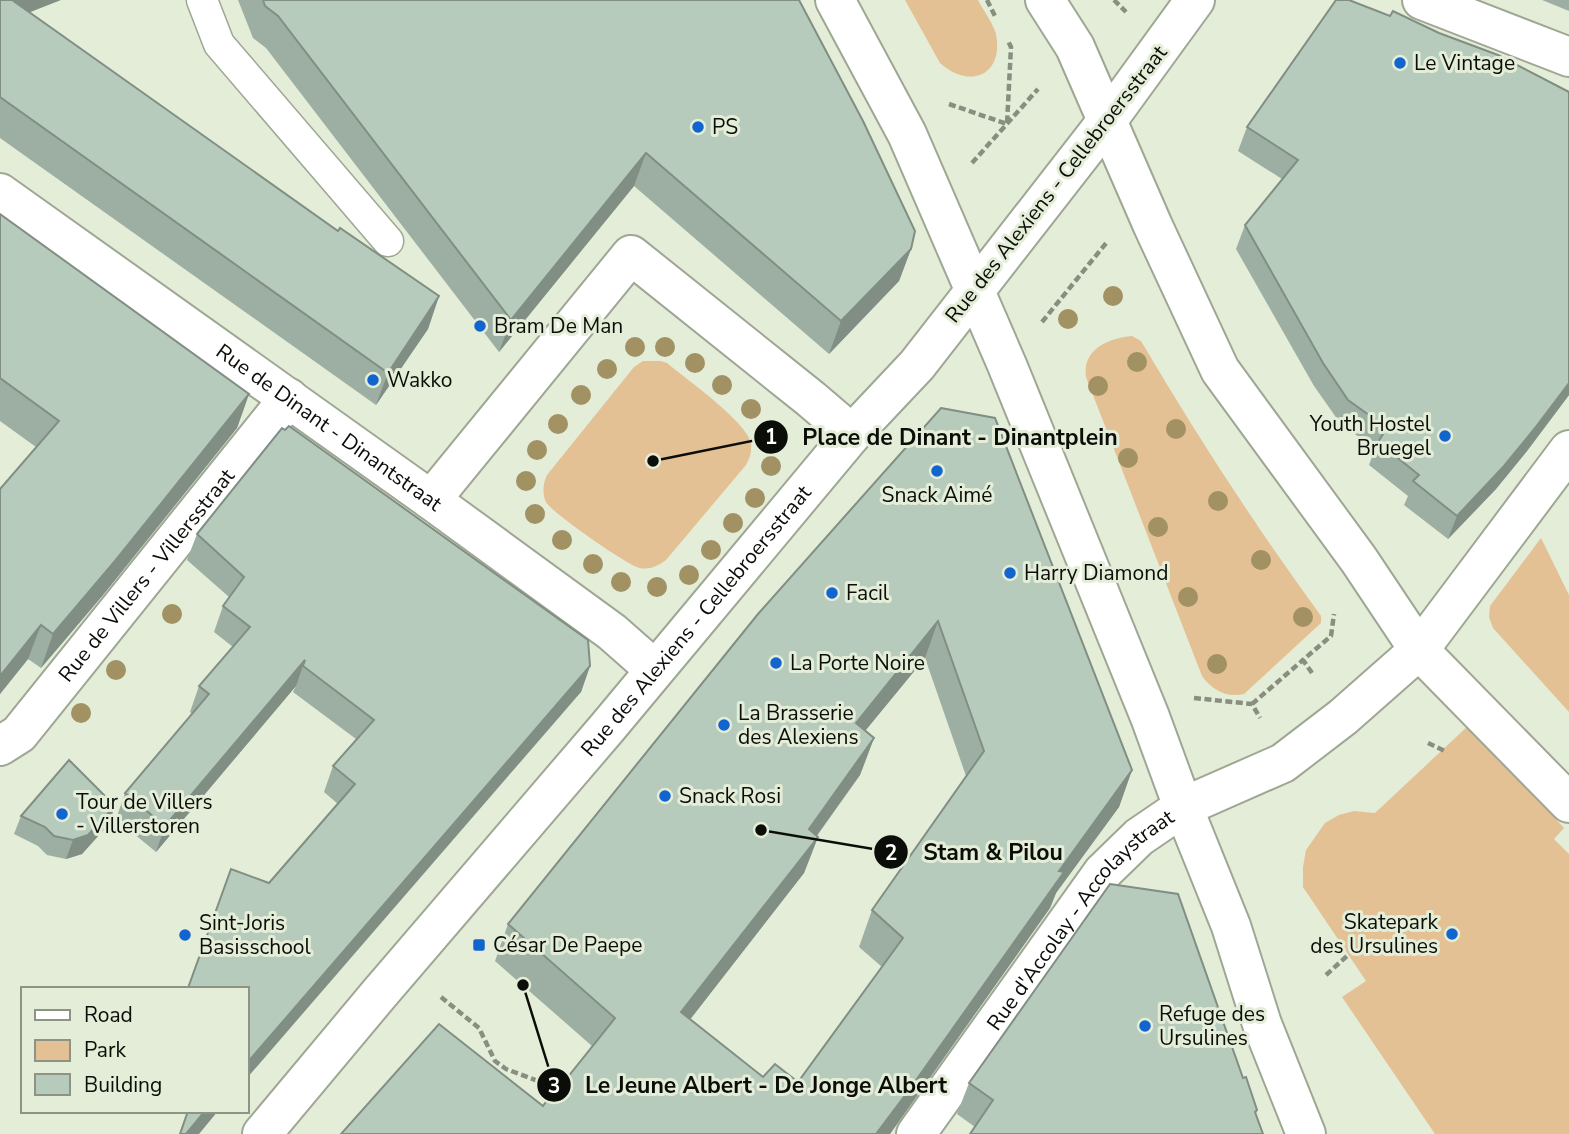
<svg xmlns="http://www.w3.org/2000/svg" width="1569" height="1134" font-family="'Nunito Sans',sans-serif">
	<rect width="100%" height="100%" fill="#e4edd8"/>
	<g fill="#e3c194">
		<path d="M905,0h73c5,10 15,23 18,34 8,41 -26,56 -56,29z"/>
		<path d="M1132,336l9,5c56,95 115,186 180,275v7l-77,71c-18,4 -32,-4 -42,-18l-116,-299c-4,-28 23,-39 46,-41z"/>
		<path d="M643,361h18l6,2c18,15 80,59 84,80 1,8 -1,15 -5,22l-80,95c-8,6 -16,10 -26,8 -12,-2 -89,-56 -94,-66 -4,-9 -3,-18 1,-27l87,-108z"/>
		<polygon points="1541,538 1569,595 1569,712 1493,628 1489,617 1490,606"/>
		<polygon points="1469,725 1564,828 1554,839 1569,854 1569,1134 1435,1134 1342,997 1366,981 1303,887 1303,867 1306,850 1325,823 1339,815 1354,811 1375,813"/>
	</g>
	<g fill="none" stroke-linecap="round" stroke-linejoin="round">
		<g stroke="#9ea793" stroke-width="33">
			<polyline id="lane" points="202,0 219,44 388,241"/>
		</g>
		<g stroke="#9ea793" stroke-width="42">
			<g id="street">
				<polyline points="1422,0 1569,57"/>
				<polyline points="1107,121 1195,0"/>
				<path id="s1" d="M0,193l431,307 181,132 42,37"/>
				<polyline points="1569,450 1419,650 1569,803"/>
				<polyline points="431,500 631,255 811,399 852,434"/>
				<path id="s2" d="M0,746l19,-12 270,-336"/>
				<path id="s3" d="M916,1134l187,-262 36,-35 44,-30 48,119 31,98 44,110"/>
			</g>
		</g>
		<g stroke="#9ea793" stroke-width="42">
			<g id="secondary">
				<polyline points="835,0 907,134 1007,365 1150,717 1183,807 1283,763 1343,717 1419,650 1359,560 1220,370 1153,226 1075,47 1045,0"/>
				<path id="s4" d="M262,1134l117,-140 228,-266 245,-294 65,-69 190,-244"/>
			</g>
		</g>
		<g stroke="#888e80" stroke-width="4.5" stroke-dasharray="7 3.5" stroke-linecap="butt">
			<polyline points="987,0 996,18"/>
			<polyline points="1114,0 1126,12"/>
			<polyline points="949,104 1007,124 1011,47 1008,41"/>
			<polyline points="972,163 1038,89"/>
			<polyline points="1042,322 1107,242"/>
			<polyline points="1312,673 1303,660 1331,636 1334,614"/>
			<polyline points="1194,698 1252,704 1260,718"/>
			<polyline points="1252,704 1303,660"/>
			<polyline points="1428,743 1445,751"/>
			<polyline points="1326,975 1347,956"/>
			<polyline points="441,997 479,1028 495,1061 506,1069 559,1089"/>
		</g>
		<use href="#lane" stroke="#fff" stroke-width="30"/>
		<use href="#street" stroke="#fff" stroke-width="38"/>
		<use href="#secondary" stroke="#fff" stroke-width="38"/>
	</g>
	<g fill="#a19163">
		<circle cx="1113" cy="296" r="10"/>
		<circle cx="1068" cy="319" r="10"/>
		<circle cx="635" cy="347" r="10"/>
		<circle cx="665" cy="347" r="10"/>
		<circle cx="1137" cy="362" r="10"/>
		<circle cx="695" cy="363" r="10"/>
		<circle cx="607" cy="369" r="10"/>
		<circle cx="722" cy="385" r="10"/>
		<circle cx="1098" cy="386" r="10"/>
		<circle cx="581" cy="395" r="10"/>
		<circle cx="751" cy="409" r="10"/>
		<circle cx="558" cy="424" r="10"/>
		<circle cx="1176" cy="429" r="10"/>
		<circle cx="769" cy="434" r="10"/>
		<circle cx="537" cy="450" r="10"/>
		<circle cx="1128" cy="458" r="10"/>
		<circle cx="771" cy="466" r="10"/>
		<circle cx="526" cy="481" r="10"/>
		<circle cx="755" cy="498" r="10"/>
		<circle cx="1218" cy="501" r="10"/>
		<circle cx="535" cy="514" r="10"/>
		<circle cx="733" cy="523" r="10"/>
		<circle cx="1158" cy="527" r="10"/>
		<circle cx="562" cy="540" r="10"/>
		<circle cx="711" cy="550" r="10"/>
		<circle cx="1261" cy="560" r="10"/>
		<circle cx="593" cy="564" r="10"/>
		<circle cx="689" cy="575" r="10"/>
		<circle cx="621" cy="582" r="10"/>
		<circle cx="657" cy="587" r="10"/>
		<circle cx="1188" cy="597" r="10"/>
		<circle cx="172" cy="614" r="10"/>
		<circle cx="1303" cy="617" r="10"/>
		<circle cx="1217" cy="664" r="10"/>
		<circle cx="116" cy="670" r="10"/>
		<circle cx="81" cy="713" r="10"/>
	</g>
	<g fill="#9dafa2" fill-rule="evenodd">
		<polygon points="0,0 29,13 338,231 439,296 428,329 376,405 0,138"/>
		<polygon points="238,0 799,0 911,249 899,281 829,354 634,186 499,352 266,48 253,38"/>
		<polygon points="1542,0 1569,0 1569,11"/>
		<polygon points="1390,16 1439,33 1569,92 1569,395 1527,451 1496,489 1448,539 1404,505 1408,496 1369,465 1375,449 1340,423 1314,386 1236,249 1245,225 1282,179 1238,151 1247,127"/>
		<polygon points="0,214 249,394 237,428 103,595 41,668 28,659 0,694 0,489 36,447 0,421"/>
		<path d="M941,408l191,362 -13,37 -63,86 -6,15 -160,226h-549l202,-28 16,-18 33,-42 -97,-85 13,-37zM925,658l41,118 -94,134 -13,37 23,20 -84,115 -35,-5 -73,-58 114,-146 14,-36 -1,-1 43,-61 14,-37 -9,-7z"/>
		<polygon points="197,534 590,666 581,692 247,989 188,989 231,869 269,883 338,804 324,792 333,766 356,739 293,692 296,686 156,852 116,819 125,793 192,714 190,712 199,686 233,647 214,632 223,606 229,597 187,560"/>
		<polygon points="115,806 108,825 82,854 66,859 47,855 38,846 14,834 21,816"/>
		<polygon points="1243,1078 1257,1110 1256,1114 975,1127 957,1114 969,1083"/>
	</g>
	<g fill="#808e84">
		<polygon points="2,0 61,0 0,24"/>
		<polygon points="646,153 634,186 499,352 511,320"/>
		<polygon points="911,249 899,281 829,354 841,321"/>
		<polygon points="439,296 428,329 376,405 388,373"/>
		<polygon points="1569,383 1569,395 1527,451 1496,489 1448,539 1457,516"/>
		<polygon points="249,394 237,428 103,595 41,668 53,634"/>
		<polygon points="938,621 925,658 842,759 856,723"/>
		<polygon points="41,625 28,659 0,694 0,676"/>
		<polygon points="305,660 296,686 156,852 165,826"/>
		<polygon points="590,666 581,692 247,1078 247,1063"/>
		<polygon points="874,738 860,775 796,864 818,837 804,873 668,1048 681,1012 809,829"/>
		<polygon points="1132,770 1119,807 1056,893 1050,908 890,1134 876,1134 1059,871"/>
		<polygon points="115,806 108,825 82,854 66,859 73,840"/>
		<polygon points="205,1111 218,1111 199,1134 186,1134"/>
	</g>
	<g fill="#b7cbbc" stroke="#808e84" stroke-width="2" fill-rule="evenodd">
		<polygon points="0,0 12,0 338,231 340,228 439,296 388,373 0,97"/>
		<polygon points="263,0 799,0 863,121 915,231 911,249 841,321 646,153 511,320 278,16 265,6"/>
		<polygon points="1336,0 1349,0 1390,16 1393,11 1439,33 1498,55 1569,92 1569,383 1535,428 1504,466 1457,516 1413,481 1419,475 1378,442 1387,428 1348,400 1323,363 1245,225 1298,160 1247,127"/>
		<polygon points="0,214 249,394 115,561 53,634 41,625 0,676 0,489 59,421 0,378"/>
		<path d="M941,408l54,10 137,352 -73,101 5,1 -155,218 -33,44h-535l98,-110 104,82 14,-20 2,2 56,-70 -107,-94 250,-310zM938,621l46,130 -112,159 31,28 -105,144 -23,-18 -12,13 -82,-65 137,-175 -9,-8 65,-91 -18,-15z"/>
		<polygon points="289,426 588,640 590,666 247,1063 247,989 188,988 231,869 269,883 355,784 333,766 374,720 303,666 305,660 165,826 125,793 209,694 199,686 250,627 223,606 244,577 197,534 282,428 285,430"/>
		<polygon points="69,760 115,806 88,835 73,840 54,836 45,827 21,816"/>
		<polygon points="1110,884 1178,894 1243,1078 1246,1077 1257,1110 1255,1112 1263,1134 970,1134 993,1100 969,1083"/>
		<polygon points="188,1111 205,1111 186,1134 180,1134"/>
	</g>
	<g fill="#1264ce" stroke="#e4edd8" stroke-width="2.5">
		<circle cx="1400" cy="63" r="7"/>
		<circle cx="698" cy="127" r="7"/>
		<circle cx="480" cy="326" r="7"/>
		<circle cx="373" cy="380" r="7"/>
		<circle cx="1445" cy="436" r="7"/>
		<circle cx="937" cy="471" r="7"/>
		<circle cx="1010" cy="573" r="7"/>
		<circle cx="832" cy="593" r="7"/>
		<circle cx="776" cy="663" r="7"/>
		<circle cx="724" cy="725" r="7"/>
		<circle cx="665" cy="796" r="7"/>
		<circle cx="62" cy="814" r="7"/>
		<circle cx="1452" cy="934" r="7"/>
		<circle cx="185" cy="935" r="7"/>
		<rect x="472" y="938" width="14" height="14" rx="3.5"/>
		<circle cx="1145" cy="1026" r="7"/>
	</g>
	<g text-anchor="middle" stroke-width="6" stroke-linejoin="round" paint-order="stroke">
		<g font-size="21" fill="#0b0e08" stroke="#e4edd8" text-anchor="start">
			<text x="1414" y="70">Le Vintage</text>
			<text x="712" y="134">PS</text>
			<text x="494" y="333">Bram De Man</text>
			<text x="387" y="387">Wakko</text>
			<text x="1431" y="431" text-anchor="end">Youth Hostel<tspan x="1431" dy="24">Bruegel</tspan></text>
			<text x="937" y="502" text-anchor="middle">Snack Aimé</text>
			<text x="1024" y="580">Harry Diamond</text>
			<text x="846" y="600">Facil</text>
			<text x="790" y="670">La Porte Noire</text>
			<text x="738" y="720">La Brasserie<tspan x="738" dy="24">des Alexiens</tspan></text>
			<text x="679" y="803">Snack Rosi</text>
			<text x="76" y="809">Tour de Villers<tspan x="76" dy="24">- Villerstoren</tspan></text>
			<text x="1438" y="929" text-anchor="end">Skatepark<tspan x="1438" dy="24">des Ursulines</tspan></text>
			<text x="199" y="930">Sint-Joris<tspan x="199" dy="24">Basisschool</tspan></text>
			<text x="493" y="952">César De Paepe</text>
			<text x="1159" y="1021">Refuge des<tspan x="1159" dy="24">Ursulines</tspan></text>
		</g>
		<g font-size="21" fill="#0b0e08" stroke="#e4edd8">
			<text transform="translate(1056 184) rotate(-52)" y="7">Rue des Alexiens - Cellebroersstraat</text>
			<text dy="7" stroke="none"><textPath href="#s1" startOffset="404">Rue de Dinant - Dinantstraat</textPath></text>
			<text dy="7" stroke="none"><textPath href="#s2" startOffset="226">Rue de Villers - Villersstraat</textPath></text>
			<text dy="7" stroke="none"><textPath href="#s4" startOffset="672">Rue des Alexiens - Cellebroersstraat</textPath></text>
			<text dy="7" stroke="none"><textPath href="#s3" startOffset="271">Rue d'Accolay - Accolaystraat</textPath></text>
		</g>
	</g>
	<path fill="none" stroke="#0b0e08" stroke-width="2.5" d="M653 461L771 437M761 830L891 852M523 985L554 1085"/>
	<g fill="#0b0e08" stroke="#e4edd8" stroke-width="2.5">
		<circle cx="653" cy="461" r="7"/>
		<circle cx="761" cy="830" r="7"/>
		<circle cx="523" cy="985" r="7"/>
		<circle cx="771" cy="437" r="18"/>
		<circle cx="891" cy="852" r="18"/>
		<circle cx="554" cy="1085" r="18"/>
	</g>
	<g font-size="21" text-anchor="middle" font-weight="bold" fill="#fff">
		<text x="771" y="444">1</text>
		<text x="891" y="860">2</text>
		<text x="554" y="1093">3</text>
	</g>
	<g font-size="23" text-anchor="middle" font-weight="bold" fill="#0b0e08" stroke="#e4edd8" stroke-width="6" stroke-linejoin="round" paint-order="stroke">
		<text x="960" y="445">Place de Dinant - Dinantplein</text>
		<text x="993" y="860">Stam &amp; Pilou</text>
		<text x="766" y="1093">Le Jeune Albert - De Jonge Albert</text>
	</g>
	<rect x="21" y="987" width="228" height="126" fill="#e4edd8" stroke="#8d9485" stroke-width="2"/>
	<rect x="35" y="1010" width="35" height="10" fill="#ffffff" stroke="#8d9485" stroke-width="2"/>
	<text x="84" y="1022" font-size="21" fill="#0b0e08">Road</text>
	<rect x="35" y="1040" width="35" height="21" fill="#e3c194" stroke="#8d9485" stroke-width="2"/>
	<text x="84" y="1057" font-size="21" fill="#0b0e08">Park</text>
	<rect x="35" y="1074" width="35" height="21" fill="#b7cbbc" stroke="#8d9485" stroke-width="2"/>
	<text x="84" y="1092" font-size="21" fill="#0b0e08">Building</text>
</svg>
